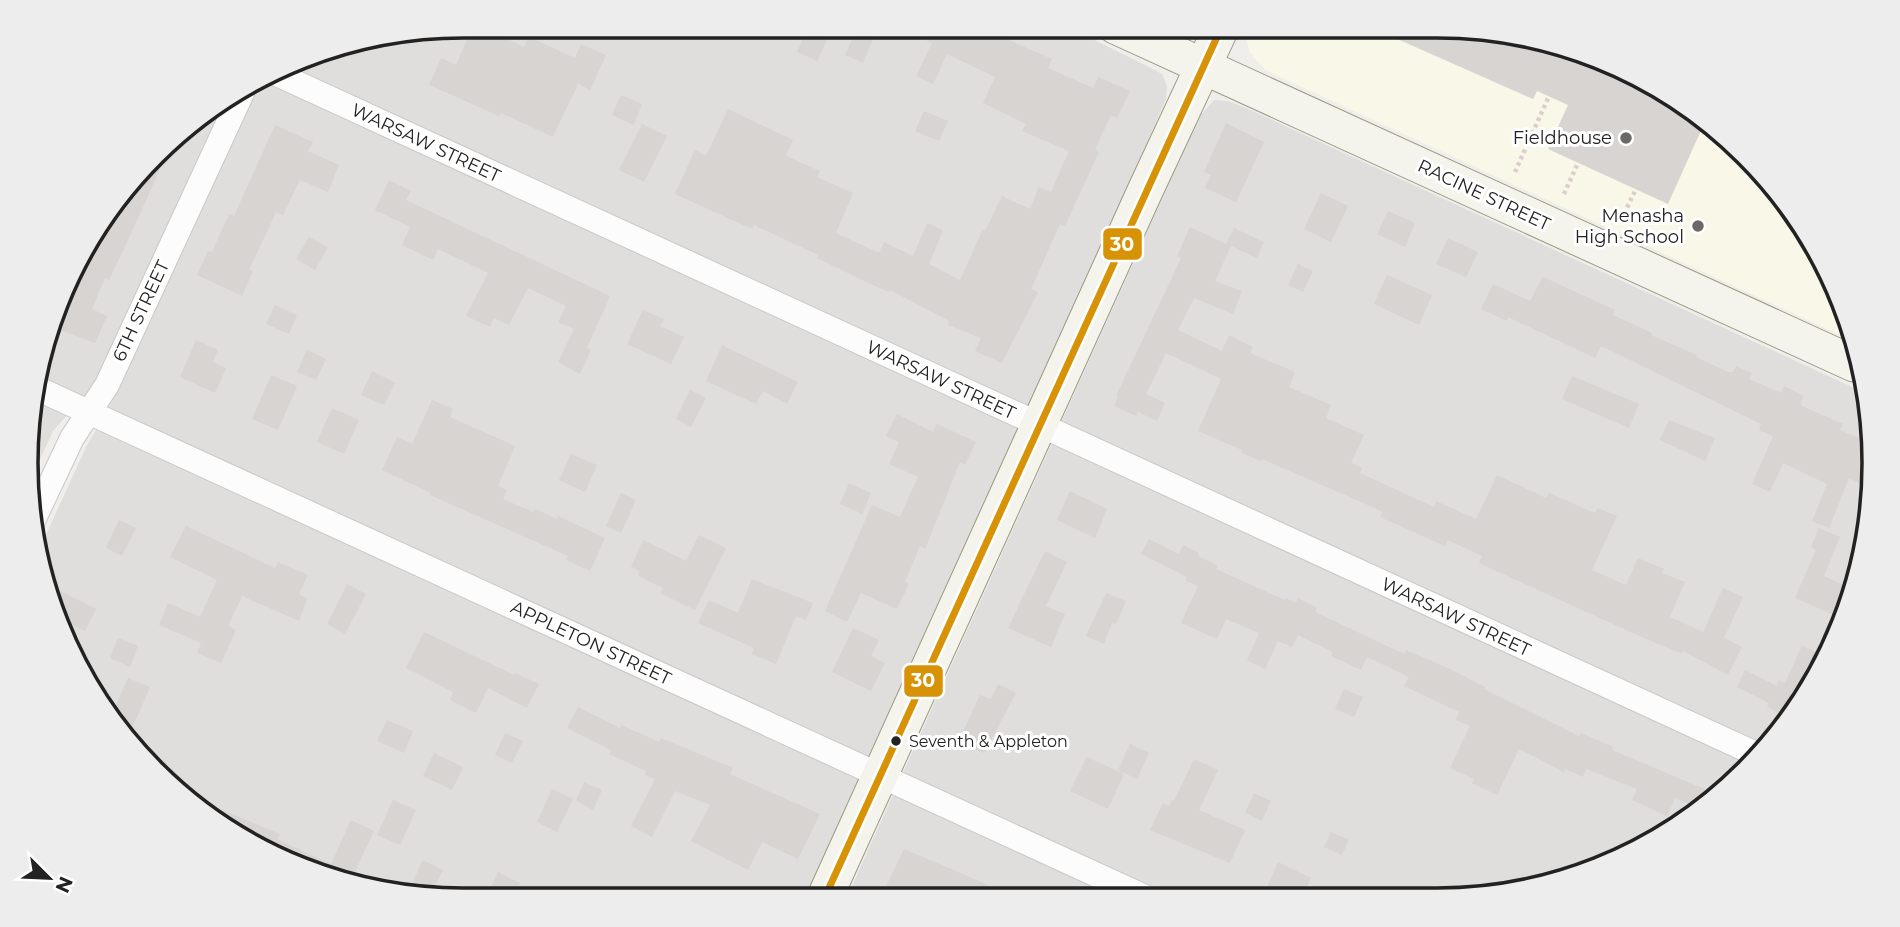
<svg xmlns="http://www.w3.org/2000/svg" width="1900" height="927" font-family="Montserrat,sans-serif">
	<rect width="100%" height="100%" fill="#f0eeeb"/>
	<g fill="#dfdedc">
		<polygon points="464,26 1066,26 1153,69 1162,74 1167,86 1166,99 1114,223 810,899 463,901 296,867 175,792 72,657 39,550 86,447 118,391 260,83 323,50"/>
		<polygon points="1214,100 1228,101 1246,108 1859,390 1874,464 1840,631 1783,730 1702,811 1603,868 1494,897 846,899 1199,117"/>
		<polygon points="223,103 96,382 53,431 31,479 35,378 100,221 197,117"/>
	</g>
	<polygon fill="#f8f7e8" points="1247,26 1437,26 1604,60 1746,155 1841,297 1849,339 1265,70 1250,53 1246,38"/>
	<g fill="#d7d4d2">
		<polygon points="473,26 481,26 524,47 529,37 575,58 581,44 606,55 590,90 578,84 553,137 501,113 499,116 429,85 441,58 456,65"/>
		<polygon points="897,26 996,26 1006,31 1002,37 1052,59 1048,68 1093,88 1098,77 1130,91 1117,118 1111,115 1095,150 1099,152 1065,226 1060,224 1031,289 1038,292 1002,363 975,351 981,338 948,325 949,321 890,290 889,292 866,282 817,258 818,255 754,225 752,229 675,194 695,150 706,156 728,109 793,140 786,156 820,171 817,177 853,193 836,233 879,253 884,242 913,256 927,223 943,230 929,264 960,280 983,229 985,231 1002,196 1030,209 1039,187 1051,192 1069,151 1022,131 1026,124 983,103 995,77 947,54 933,84 916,76 932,43"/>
		<polygon points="1368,26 1437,26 1604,60 1703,126 1668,204 1548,149 1568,105 1537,91 1533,99"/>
		<polygon points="807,29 828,38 817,61 797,52"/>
		<polygon points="856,31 873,39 863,63 845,55"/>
		<polygon points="621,95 642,104 634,125 612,115"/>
		<polygon points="924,111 948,121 939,141 915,131"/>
		<polygon points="1226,123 1264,142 1236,202 1205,188 1211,175 1204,172"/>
		<polygon points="642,124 667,136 644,182 619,170"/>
		<polygon points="275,125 313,142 308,151 339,165 328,192 300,180 283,215 276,212 249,270 253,271 242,296 197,275 208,251 212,252 229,214 234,216"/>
		<polygon points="164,152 167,154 127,242 109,280 105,278 92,309 107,316 95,343 55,328 88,249 91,250 109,211"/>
		<polygon points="389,180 411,191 406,200 610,296 587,348 591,350 580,374 558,362 574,329 558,322 566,306 528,288 509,325 494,318 490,327 466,316 488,273 438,249 433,260 402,245 410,227 375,210"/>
		<polygon points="1321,193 1348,206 1331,242 1304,229"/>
		<polygon points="1388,211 1415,223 1405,247 1377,234"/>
		<polygon points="1190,227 1226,244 1234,228 1264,242 1257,258 1231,246 1215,281 1242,291 1233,314 1194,298 1178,330 1222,351 1229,335 1253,347 1250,353 1295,372 1289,387 1331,405 1326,418 1364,435 1351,463 1362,468 1360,473 1434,507 1436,501 1476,519 1497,475 1546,498 1549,493 1595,513 1598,508 1617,516 1592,570 1626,585 1638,558 1664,569 1662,573 1685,582 1670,617 1703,632 1723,588 1743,597 1724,638 1742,647 1728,675 1683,651 1682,654 1635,634 1479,563 1482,556 1448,540 1445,546 1380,517 1383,512 1352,498 1262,459 1260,461 1241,452 1242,450 1198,431 1221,379 1166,353 1146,394 1165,403 1157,421 1138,412 1136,416 1114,406 1118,397 1116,396 1181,258 1177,256"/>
		<polygon points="309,237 328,247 315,270 296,259"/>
		<polygon points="1448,238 1478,252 1466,277 1436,264"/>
		<polygon points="1298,264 1313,271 1303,292 1288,285"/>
		<polygon points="1387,275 1432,295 1419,325 1374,304"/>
		<polygon points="1543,277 1615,310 1613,315 1652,333 1651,335 1697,355 1696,357 1728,372 1733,372 1736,366 1752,373 1749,379 1781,393 1784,386 1804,396 1801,403 1802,406 1843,424 1840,430 1870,443 1874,464 1866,486 1849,478 1829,528 1812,521 1827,484 1783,463 1770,492 1752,484 1773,436 1759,430 1761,424 1601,346 1595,358 1508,317 1507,321 1481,309 1493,284 1530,301"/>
		<polygon points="275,305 297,315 289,334 266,324"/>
		<polygon points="643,310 664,319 660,326 684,337 671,364 627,344"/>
		<polygon points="196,340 218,350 213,362 226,368 215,393 180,377"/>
		<polygon points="722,345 798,382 787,404 763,391 756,404 706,381"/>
		<polygon points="307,350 326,359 316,380 297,372"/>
		<polygon points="372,371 395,383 384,405 361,395"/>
		<polygon points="271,375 297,386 278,430 252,419"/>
		<polygon points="1572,376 1639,404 1629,428 1562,399"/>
		<polygon points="690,390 706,398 691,427 676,419"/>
		<polygon points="432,400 453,409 450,417 515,446 498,486 507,490 503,499 533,512 535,509 557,519 558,516 605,538 590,571 566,560 568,556 430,495 431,493 382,470 397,437 412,444"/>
		<polygon points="332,408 359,420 344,454 317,442"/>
		<polygon points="897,414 933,432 937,424 976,442 965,465 960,462 925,549 920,546 905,582 909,584 897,609 861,593 847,622 825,611 872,505 900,517 918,477 889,464 899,442 886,436"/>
		<polygon points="1669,420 1715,438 1705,461 1660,440"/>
		<polygon points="571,454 597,465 585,492 559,480"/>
		<polygon points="849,483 871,493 862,514 840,504"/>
		<polygon points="1070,491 1107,509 1095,538 1057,520"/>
		<polygon points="621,493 636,500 621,533 606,526"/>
		<polygon points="119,520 136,528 122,556 106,548"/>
		<polygon points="186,526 275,568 278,562 308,575 299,594 307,599 299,621 242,596 228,626 236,630 221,663 197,653 201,643 159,625 168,603 200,617 217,580 170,557"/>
		<polygon points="1819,528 1840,537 1824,576 1849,588 1843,619 1795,598 1816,550 1811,547"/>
		<polygon points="699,535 726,548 695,610 660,593 663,588 638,576 640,571 631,567 643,540 686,561"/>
		<polygon points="1149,539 1179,554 1183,545 1199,553 1198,556 1218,566 1216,569 1285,600 1286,598 1296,603 1298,598 1317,608 1315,612 1404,654 1406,650 1450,669 1485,687 1484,689 1579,736 1581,733 1613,747 1612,750 1714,793 1709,804 1703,810 1675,798 1667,816 1632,800 1637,789 1586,769 1583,777 1565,769 1564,772 1519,749 1497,795 1472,783 1474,779 1450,768 1470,726 1456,720 1459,712 1404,686 1409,677 1367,657 1361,670 1331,656 1333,652 1298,635 1292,647 1278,641 1265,669 1247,660 1259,633 1226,619 1217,639 1181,623 1198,586 1185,580 1187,577 1141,554"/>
		<polygon points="1045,551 1067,562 1046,606 1065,614 1051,647 1008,628"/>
		<polygon points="752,579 813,603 806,620 796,616 776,664 752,654 754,648 698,623 709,600 738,613"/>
		<polygon points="347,584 366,594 345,634 327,624"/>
		<polygon points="50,586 96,609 85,631 60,619"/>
		<polygon points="1106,593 1126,601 1116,624 1112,623 1104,644 1086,636"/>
		<polygon points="853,628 879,640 871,656 885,663 871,691 832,672"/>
		<polygon points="424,632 514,675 515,673 539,684 527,708 488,688 476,713 450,700 453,692 406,668"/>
		<polygon points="118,638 138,646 130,667 110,658"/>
		<polygon points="1802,646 1826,656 1790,718 1767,707 1769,703 1737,687 1745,670 1777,686 1779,680 1785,683"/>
		<polygon points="128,678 150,687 130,733 113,712"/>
		<polygon points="998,684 1016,693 984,753 960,743 964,735 962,734 980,695 991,699"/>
		<polygon points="1344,689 1363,697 1354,717 1335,709"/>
		<polygon points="578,707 620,728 621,725 659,742 661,738 733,768 730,774 820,814 798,859 762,842 748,870 691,841 710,805 675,791 652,837 631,826 655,779 645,775 646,771 609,754 611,750 567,728"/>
		<polygon points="387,720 413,731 404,753 377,741"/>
		<polygon points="505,733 523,741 512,763 495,755"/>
		<polygon points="1130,744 1149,753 1137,779 1118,770"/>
		<polygon points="434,753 463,767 452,790 423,776"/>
		<polygon points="1087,757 1124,774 1108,809 1070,791"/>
		<polygon points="1194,759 1218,770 1199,810 1245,830 1230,863 1150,830 1163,803 1169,806 1172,800 1174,801"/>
		<polygon points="584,782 602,790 593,810 576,801"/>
		<polygon points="552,789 573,799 557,832 537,822"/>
		<polygon points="1254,793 1271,801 1262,821 1245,813"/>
		<polygon points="393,800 416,810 400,845 377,835"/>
		<polygon points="222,810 280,834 277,839 331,864 351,820 374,831 352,878 296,867 218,819"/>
		<polygon points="1331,832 1349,840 1342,855 1324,847"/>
		<polygon points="904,849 977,880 1016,899 948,899 920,888 914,899 887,899 892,890 886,887"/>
		<polygon points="423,860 443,870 431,894 409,890"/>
		<polygon points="1278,862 1311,878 1302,898 1291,898 1267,887"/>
		<polygon points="498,872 520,883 512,901 496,901 487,896"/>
	</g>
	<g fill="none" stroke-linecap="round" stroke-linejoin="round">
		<g stroke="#c9c8c7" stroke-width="26">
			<g id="street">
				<polyline points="277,74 1758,755"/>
				<polyline points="34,387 1147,898"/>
				<polyline points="31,525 72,438 107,385 242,93"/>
			</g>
		</g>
		<g stroke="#999a82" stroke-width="37">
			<g id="secondary">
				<polyline points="1115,26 1854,364"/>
				<polyline points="824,899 1145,191 1222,26"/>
			</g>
		</g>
		<g stroke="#dccecd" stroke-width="4.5" stroke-dasharray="3.5 3.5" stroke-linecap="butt">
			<polyline points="1515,172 1549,96"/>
			<polyline points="1564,194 1578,163"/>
			<polyline points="1621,220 1636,189"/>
		</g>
		<use href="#street" stroke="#fdfcfc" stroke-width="24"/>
		<use href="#secondary" stroke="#f4f4ed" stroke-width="35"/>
		<g stroke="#fff" stroke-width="12">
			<polyline id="bus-1" points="824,899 1222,26"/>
		</g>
		<use href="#bus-1" stroke="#d79205" stroke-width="7"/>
	</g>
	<g fill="#6a6968" stroke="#fff" stroke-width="2.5">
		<circle cx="1626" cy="138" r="7"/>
		<circle cx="1698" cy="226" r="7"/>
	</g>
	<circle fill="#222" stroke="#fff" stroke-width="2.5" cx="896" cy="741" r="6"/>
	<g text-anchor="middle" stroke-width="6" stroke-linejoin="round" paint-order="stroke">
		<g font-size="16" fill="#222" stroke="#fff" text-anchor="start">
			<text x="909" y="747">Seventh &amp; Appleton</text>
		</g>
		<g font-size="18" fill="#222" stroke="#fff" text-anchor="end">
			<text x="1612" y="144">Fieldhouse</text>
			<text x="1684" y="222">Menasha<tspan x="1684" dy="21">High School</tspan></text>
		</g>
		<g font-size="18" fill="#222" stroke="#fff">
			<text transform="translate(426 143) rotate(25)" y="6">WARSAW STREET</text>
			<text transform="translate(1484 195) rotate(25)" y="6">RACINE STREET</text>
			<text transform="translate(141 311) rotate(-65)" y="6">6TH STREET</text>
			<text transform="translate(941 380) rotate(25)" y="6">WARSAW STREET</text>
			<text transform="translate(1456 617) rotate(25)" y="6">WARSAW STREET</text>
			<text transform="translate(591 643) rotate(25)" y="6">APPLETON STREET</text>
		</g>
	</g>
	<path d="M0 0H1900V927H0ZM463 38H1437A425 425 0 0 1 1862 463V463A425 425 0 0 1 1437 888H463A425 425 0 0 1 38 463V463A425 425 0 0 1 463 38Z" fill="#ededed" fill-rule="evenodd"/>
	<path fill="none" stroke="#222" stroke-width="3.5" d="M463 38H1437A425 425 0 0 1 1862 463V463A425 425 0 0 1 1437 888H463A425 425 0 0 1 38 463V463A425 425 0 0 1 463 38Z"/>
	<g stroke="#fff" stroke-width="2.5">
		<rect x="1102" y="227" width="41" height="34" rx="7" fill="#d79205"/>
		<rect x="903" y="664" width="41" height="34" rx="7" fill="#d79205"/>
	</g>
	<g font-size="19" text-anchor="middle" font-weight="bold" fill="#fff">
		<text x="1122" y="251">30</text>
		<text x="923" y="687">30</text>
	</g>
	<g transform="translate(49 878) rotate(114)" stroke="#ffffff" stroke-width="5" paint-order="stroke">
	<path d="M0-5L12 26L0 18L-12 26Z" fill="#222222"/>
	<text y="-10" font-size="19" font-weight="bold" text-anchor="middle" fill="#222222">N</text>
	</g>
</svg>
